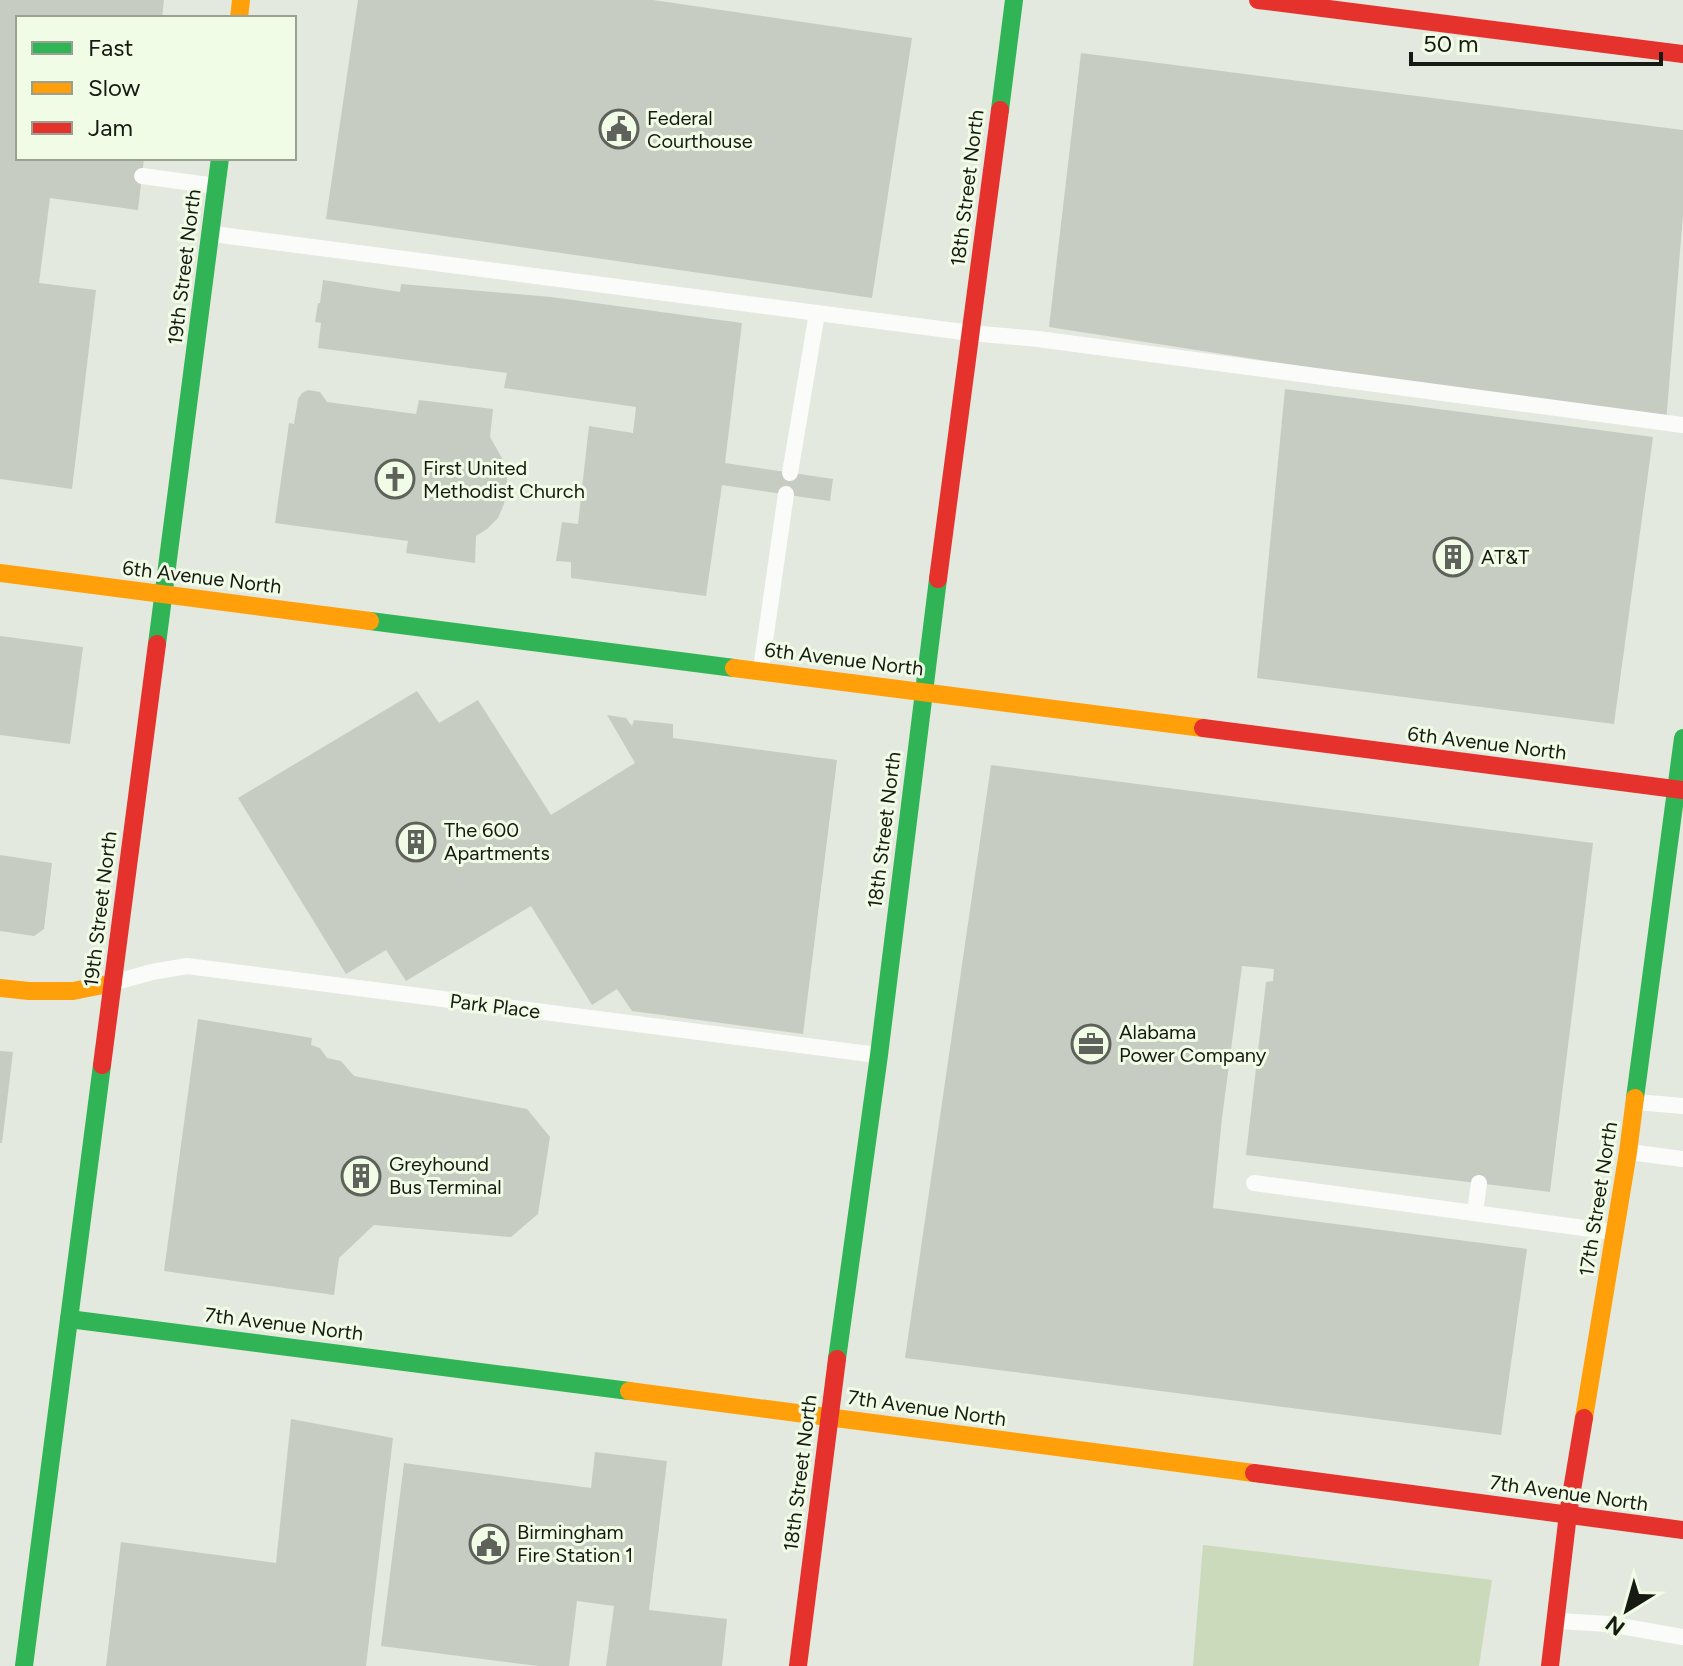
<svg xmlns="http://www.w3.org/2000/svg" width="1683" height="1666" font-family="Figtree,sans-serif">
	<rect width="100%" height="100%" fill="#e3e9de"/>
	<polygon fill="#cadabb" points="1203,1545 1492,1580 1479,1666 1193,1666"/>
	<g fill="#c7ccc3">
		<polygon points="0,0 164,0 162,18 18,18 18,158 144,158 138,210 50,198 39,283 96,290 72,489 0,479"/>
		<polygon points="358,0 653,0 912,38 872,298 326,219"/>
		<polygon points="1081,53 1683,130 1683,215 1666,423 1049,327"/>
		<polygon points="323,280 400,292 401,284 551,297 742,323 725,463 833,479 830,501 722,485 706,596 571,578 571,562 556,561 562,522 578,524 589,426 633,433 636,407 504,388 507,373 318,348 321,323 315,322 318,303 320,303"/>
		<polygon points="1285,389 1653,437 1614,724 1257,678"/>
		<polygon points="308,390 320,392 327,402 416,414 419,400 493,409 490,437 503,460 507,474 507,489 504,504 498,518 487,529 476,536 475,563 406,553 408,541 275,523 289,423 294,424 298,399 302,393"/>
		<polygon points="0,636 83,647 70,744 0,735"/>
		<polygon points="417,691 439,723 478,700 551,815 635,763 607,715 626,718 632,726 634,720 673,724 673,738 837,760 803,1034 632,1011 617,989 592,1005 531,906 406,981 386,950 346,974 238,798"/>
		<polygon points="991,765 1593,843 1550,1192 1246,1155 1266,982 1273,981 1274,969 1242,966 1222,1118 1213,1208 1527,1249 1501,1435 905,1358"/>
		<polygon points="0,855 52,863 44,929 34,936 0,931"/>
		<polygon points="198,1019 312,1038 311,1045 320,1048 327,1058 341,1061 354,1076 527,1109 550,1137 538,1214 511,1237 374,1225 339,1258 334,1295 164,1271"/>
		<polygon points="0,1051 13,1052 2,1143 0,1143"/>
		<polygon points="291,1419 393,1438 366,1666 106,1666 121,1542 276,1563"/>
		<polygon points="595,1452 667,1461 649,1610 727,1619 722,1666 606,1666 614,1606 577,1601 569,1666 538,1666 381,1646 404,1463 591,1488"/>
	</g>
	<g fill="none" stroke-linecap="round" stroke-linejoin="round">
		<g stroke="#fbfcfa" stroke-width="16">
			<polyline points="142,176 216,186"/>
			<polyline points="213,234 971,333 1038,339 1683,425"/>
			<polyline points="790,473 817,313"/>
			<polyline points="761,669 786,494"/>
			<polyline points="116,982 152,972 187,966 877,1055"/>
			<polyline points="1637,1102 1683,1106"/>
			<polyline points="1629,1152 1683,1159"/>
			<polyline points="1254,1183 1613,1232"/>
			<polyline points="1475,1212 1479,1183"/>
			<polyline points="1558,1621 1609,1624 1683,1637"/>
		</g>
		<g stroke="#30b455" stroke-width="18">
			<polyline points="1000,110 1014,0"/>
			<polyline points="370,621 734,668"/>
			<polyline points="157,644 220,158"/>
			<polyline points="1635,1098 1683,738"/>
			<polyline points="69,1319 629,1391"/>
			<polyline points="837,1359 879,1055 938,579"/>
			<polyline points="24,1666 102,1065"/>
		</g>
		<g stroke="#ff9f0a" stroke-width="18">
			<polyline points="239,18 241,0"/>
			<polyline points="0,573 370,621"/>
			<polyline points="734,668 1203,728"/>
			<polyline points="0,988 29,991 73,991 113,983"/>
			<polyline points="629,1391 1254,1473"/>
			<polyline points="1584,1418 1628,1152 1635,1098"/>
		</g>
		<g stroke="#e5322d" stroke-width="18">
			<polyline points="1258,0 1683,54"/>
			<polyline points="938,579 1000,110"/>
			<polyline points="1203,728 1683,790"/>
			<polyline points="102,1065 157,644"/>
			<polyline points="1254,1473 1683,1530"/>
			<polyline points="798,1666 837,1359"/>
			<polyline points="1550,1666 1568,1514 1584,1418"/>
		</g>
	</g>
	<defs>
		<g id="civic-ring" transform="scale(2)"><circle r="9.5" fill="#f0fce6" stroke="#5e625a" stroke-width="1.5"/><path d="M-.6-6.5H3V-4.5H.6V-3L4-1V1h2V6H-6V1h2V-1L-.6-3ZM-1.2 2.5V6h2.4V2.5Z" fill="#5e625a"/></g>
		<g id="church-ring" transform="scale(2)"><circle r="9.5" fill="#f0fce6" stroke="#5e625a" stroke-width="1.5"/><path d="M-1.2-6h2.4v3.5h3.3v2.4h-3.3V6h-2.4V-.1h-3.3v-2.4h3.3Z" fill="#5e625a"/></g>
		<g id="building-ring" transform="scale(2)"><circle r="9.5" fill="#f0fce6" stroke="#5e625a" stroke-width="1.5"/><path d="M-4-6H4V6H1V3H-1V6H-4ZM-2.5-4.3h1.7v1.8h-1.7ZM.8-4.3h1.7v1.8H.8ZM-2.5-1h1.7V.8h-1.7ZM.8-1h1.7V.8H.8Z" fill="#5e625a"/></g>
		<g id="office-ring" transform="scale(2)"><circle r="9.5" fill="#f0fce6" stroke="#5e625a" stroke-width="1.5"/><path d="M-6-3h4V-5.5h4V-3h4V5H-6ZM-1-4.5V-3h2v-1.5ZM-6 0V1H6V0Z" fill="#5e625a"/></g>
	</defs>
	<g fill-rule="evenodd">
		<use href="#civic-ring" x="619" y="129"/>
		<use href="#church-ring" x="395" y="479"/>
		<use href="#building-ring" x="1453" y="557"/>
		<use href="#building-ring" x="416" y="842"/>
		<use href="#office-ring" x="1091" y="1044"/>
		<use href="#building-ring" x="361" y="1176"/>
		<use href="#civic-ring" x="489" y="1544"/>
	</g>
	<g text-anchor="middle" stroke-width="6" stroke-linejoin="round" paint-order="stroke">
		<g font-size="20" fill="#171a13" stroke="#f0fce6" text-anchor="start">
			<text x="647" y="125">Federal<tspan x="647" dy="23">Courthouse</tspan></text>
			<text x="423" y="475">First United<tspan x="423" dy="23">Methodist Church</tspan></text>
			<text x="1481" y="564">AT&amp;T</text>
			<text x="444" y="837">The 600<tspan x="444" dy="23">Apartments</tspan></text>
			<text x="1119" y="1039">Alabama<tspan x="1119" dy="23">Power Company</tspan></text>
			<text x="389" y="1171">Greyhound<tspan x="389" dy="23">Bus Terminal</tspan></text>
			<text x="517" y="1539">Birmingham<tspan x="517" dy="23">Fire Station 1</tspan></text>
		</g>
		<g font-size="20" fill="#171a13" stroke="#f0fce6">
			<text transform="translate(967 188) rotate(-83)" y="7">18th Street North</text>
			<text transform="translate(184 267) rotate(-83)" y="7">19th Street North</text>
			<text transform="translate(202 577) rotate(7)" y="7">6th Avenue North</text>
			<text transform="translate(844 659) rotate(7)" y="7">6th Avenue North</text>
			<text transform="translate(1487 743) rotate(7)" y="7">6th Avenue North</text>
			<text transform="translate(884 830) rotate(-83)" y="7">18th Street North</text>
			<text transform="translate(100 909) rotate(-83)" y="7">19th Street North</text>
			<text transform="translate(495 1006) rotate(7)" y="7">Park Place</text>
			<text transform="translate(1598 1199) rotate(-81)" y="7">17th Street North</text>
			<text transform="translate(284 1324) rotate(7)" y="7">7th Avenue North</text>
			<text transform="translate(927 1408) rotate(8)" y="7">7th Avenue North</text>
			<text transform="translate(800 1473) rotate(-83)" y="7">18th Street North</text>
			<text transform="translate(1569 1493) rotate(8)" y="7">7th Avenue North</text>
		</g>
	</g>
	<rect x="16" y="16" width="280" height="144" fill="#f0fce6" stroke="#99a292" stroke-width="2"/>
	<rect x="32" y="42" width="40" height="12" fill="#30b455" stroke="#99a292" stroke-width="2"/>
	<text x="88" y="56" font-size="24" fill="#171a13">Fast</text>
	<rect x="32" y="82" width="40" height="12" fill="#ff9f0a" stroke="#99a292" stroke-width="2"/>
	<text x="88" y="96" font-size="24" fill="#171a13">Slow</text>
	<rect x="32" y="122" width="40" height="12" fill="#e5322d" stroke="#99a292" stroke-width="2"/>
	<text x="88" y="136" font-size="24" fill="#171a13">Jam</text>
	<g transform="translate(1627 1610) rotate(217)" stroke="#f0fce6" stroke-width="6" paint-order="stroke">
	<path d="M0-6L14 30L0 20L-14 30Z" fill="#171a13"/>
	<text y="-12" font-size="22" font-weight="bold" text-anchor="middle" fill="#171a13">N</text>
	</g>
	<path d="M1411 52v12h250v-12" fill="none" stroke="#171a13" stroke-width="4"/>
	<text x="1423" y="52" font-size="24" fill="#171a13" stroke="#f0fce6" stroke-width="6" paint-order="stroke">50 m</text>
</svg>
